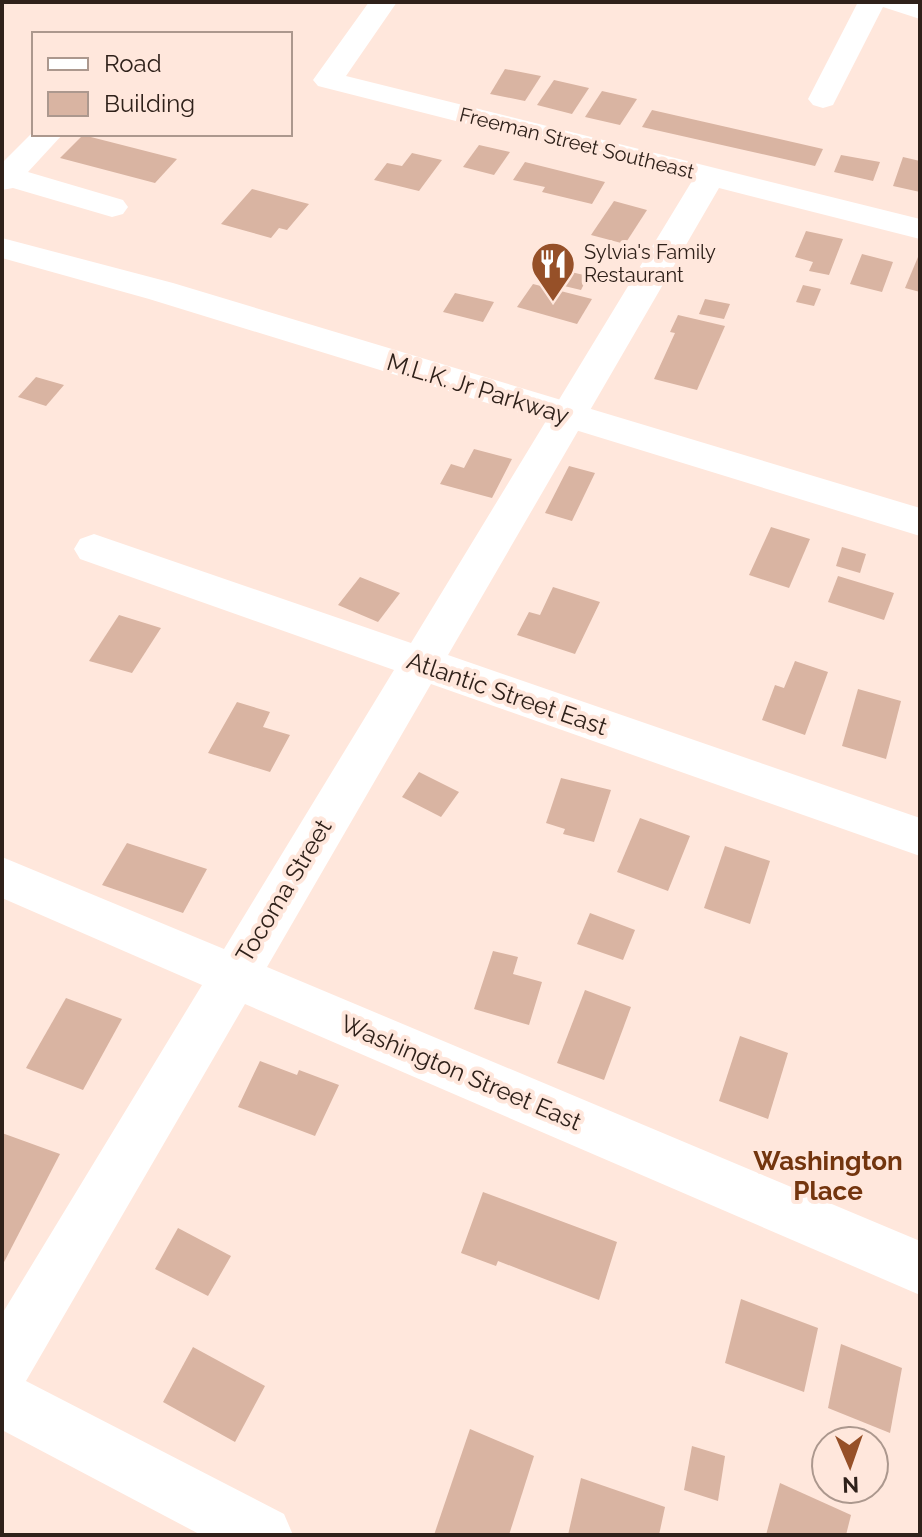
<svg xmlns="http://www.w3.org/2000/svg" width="922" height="1537" font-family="Raleway,sans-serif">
	<rect width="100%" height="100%" fill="#ffe7dc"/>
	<g fill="#d9b4a2">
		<polygon points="505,69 541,76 525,101 490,94"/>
		<polygon points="554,80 589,88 572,114 537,105"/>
		<polygon points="602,91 637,99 620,125 585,117"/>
		<polygon points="652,110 823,149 815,166 642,127"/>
		<polygon points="83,135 177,159 155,183 60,158"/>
		<polygon points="479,145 510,152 494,175 463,167"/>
		<polygon points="412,153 442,160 419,191 374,180 387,163 402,166"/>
		<polygon points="841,155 880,162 873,181 834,172"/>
		<polygon points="903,157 920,161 920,192 893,186"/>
		<polygon points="525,162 605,182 592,204 542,192 545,187 513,180"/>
		<polygon points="252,189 309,204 287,230 279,228 271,238 221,224"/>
		<polygon points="614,201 647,210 625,244 591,235"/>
		<polygon points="806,231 843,239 829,275 809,271 813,262 795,257"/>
		<polygon points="862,254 893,262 882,292 850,284"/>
		<polygon points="918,257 920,258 920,292 905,288"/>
		<polygon points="550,267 588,276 581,290 543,281"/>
		<polygon points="533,284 592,299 577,324 517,307"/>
		<polygon points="803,285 821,289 814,306 796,302"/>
		<polygon points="455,293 494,302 483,322 443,312"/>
		<polygon points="705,299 730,304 724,319 699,314"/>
		<polygon points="678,315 725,326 697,390 654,379 675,333 670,332"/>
		<polygon points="36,377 64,385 46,406 18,397"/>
		<polygon points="474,449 512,459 492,498 440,484 451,464 464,468"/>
		<polygon points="569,466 595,473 572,521 545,513"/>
		<polygon points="771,527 810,539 789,588 749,575"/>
		<polygon points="842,547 866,554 860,573 836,566"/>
		<polygon points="838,576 894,593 884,620 828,602"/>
		<polygon points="360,577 400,593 378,622 338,605"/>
		<polygon points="553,587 600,602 575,654 517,635 529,612 540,615"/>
		<polygon points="119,615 161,628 132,673 89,661"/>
		<polygon points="795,661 828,672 805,735 762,720 775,685 784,688"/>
		<polygon points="858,689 901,701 886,759 842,746"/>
		<polygon points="237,702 270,712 263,727 290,735 270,772 208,753"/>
		<polygon points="419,772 459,792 441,817 402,797"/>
		<polygon points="561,778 611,790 594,842 563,834 565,829 546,823"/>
		<polygon points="640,818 690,836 668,891 617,872"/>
		<polygon points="127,843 207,869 183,913 102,885"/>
		<polygon points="725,846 770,861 750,924 704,908"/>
		<polygon points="590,913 635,930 623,960 577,944"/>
		<polygon points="493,951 518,957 513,974 542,982 529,1025 474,1009"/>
		<polygon points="585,990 631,1007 604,1080 557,1063"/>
		<polygon points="66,998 122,1019 83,1090 26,1068"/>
		<polygon points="740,1036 788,1053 768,1119 719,1101"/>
		<polygon points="260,1061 297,1075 299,1070 339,1085 315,1136 238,1107"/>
		<polygon points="2,1133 60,1154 2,1266"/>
		<polygon points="483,1192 617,1242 599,1300 498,1261 496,1266 461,1253"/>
		<polygon points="178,1228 231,1256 208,1296 155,1269"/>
		<polygon points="741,1299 818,1328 804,1392 725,1363"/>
		<polygon points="841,1344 902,1368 890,1433 828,1408"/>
		<polygon points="193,1347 265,1386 235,1442 163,1402"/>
		<polygon points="470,1429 534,1456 509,1535 434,1535"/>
		<polygon points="692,1446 725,1456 718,1501 684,1490"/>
		<polygon points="581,1478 665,1507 659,1535 568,1535"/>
		<polygon points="780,1483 851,1515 846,1535 766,1535"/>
	</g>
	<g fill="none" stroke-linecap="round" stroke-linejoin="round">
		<g fill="#fff" fill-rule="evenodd">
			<polygon points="369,2 397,2 346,76 920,219 920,239 719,188 448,655 920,818 920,856 431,684 267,967 920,1241 920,1295 245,1004 26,1381 284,1514 293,1535 201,1535 2,1430 2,1314 202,985 2,898 2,857 224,949 394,670 80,559 74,549 80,539 94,534 411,643 692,181 318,86 313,80"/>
			<polygon points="858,2 920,2 920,19 883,7 833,105 823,108 813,105 808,99"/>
			<polygon points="34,131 34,134 63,134 28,172 123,200 128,207 123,214 112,217 13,188 2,190 2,163"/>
		</g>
		<polygon fill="#fff" fill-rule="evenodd" points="2,238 173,283 920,508 920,536 149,299 2,258"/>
	</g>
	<defs>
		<g id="restaurant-pin" transform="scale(2.3)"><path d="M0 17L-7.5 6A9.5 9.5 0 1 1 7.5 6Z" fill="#965028" stroke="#ffe7dc"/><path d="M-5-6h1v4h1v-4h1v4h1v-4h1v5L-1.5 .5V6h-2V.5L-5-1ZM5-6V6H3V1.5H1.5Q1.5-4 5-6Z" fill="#fff"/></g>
	</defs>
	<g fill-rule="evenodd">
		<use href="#restaurant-pin" x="553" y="264"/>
	</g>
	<g text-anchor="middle" stroke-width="8" stroke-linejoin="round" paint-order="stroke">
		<g font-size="20" fill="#2f211a" stroke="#ffe7dc">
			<text transform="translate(577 143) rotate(14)" y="7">Freeman Street Southeast</text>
		</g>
		<g font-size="20" fill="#2f211a" stroke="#ffe7dc" text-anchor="start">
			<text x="584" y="259">Sylvia's Family<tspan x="584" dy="23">Restaurant</tspan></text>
		</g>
		<g font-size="24" fill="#2f211a" stroke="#ffe7dc">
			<text transform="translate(478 389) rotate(17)" y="8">M.L.K. Jr Parkway</text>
			<text transform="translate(507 694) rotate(19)" y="8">Atlantic Street East</text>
			<text transform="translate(284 891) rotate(-59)" y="8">Tocoma Street</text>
			<text transform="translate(461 1073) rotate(23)" y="8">Washington Street East</text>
		</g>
		<g font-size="26" font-weight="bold" fill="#73350e" stroke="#ffe7dc">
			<text x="828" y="1170">Washington<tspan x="828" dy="30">Place</tspan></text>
		</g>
	</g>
	<rect width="922" height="1537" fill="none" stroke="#2f211a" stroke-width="8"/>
	<rect x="32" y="32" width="260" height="104" fill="#ffe7dc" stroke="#ac988e" stroke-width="2"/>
	<rect x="48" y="58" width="40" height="12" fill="#ffffff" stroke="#ac988e" stroke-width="2"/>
	<text x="104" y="72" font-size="24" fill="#2f211a">Road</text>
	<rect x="48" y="92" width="40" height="24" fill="#d9b4a2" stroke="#ac988e" stroke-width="2"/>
	<text x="104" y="112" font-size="24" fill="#2f211a">Building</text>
	<g transform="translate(850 1465) rotate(178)"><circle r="38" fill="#ffe7dc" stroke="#ac988e" stroke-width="2"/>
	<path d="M0-6L14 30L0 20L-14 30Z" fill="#965028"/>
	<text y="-12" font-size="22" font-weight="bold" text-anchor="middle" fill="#2f211a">N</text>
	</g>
</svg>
